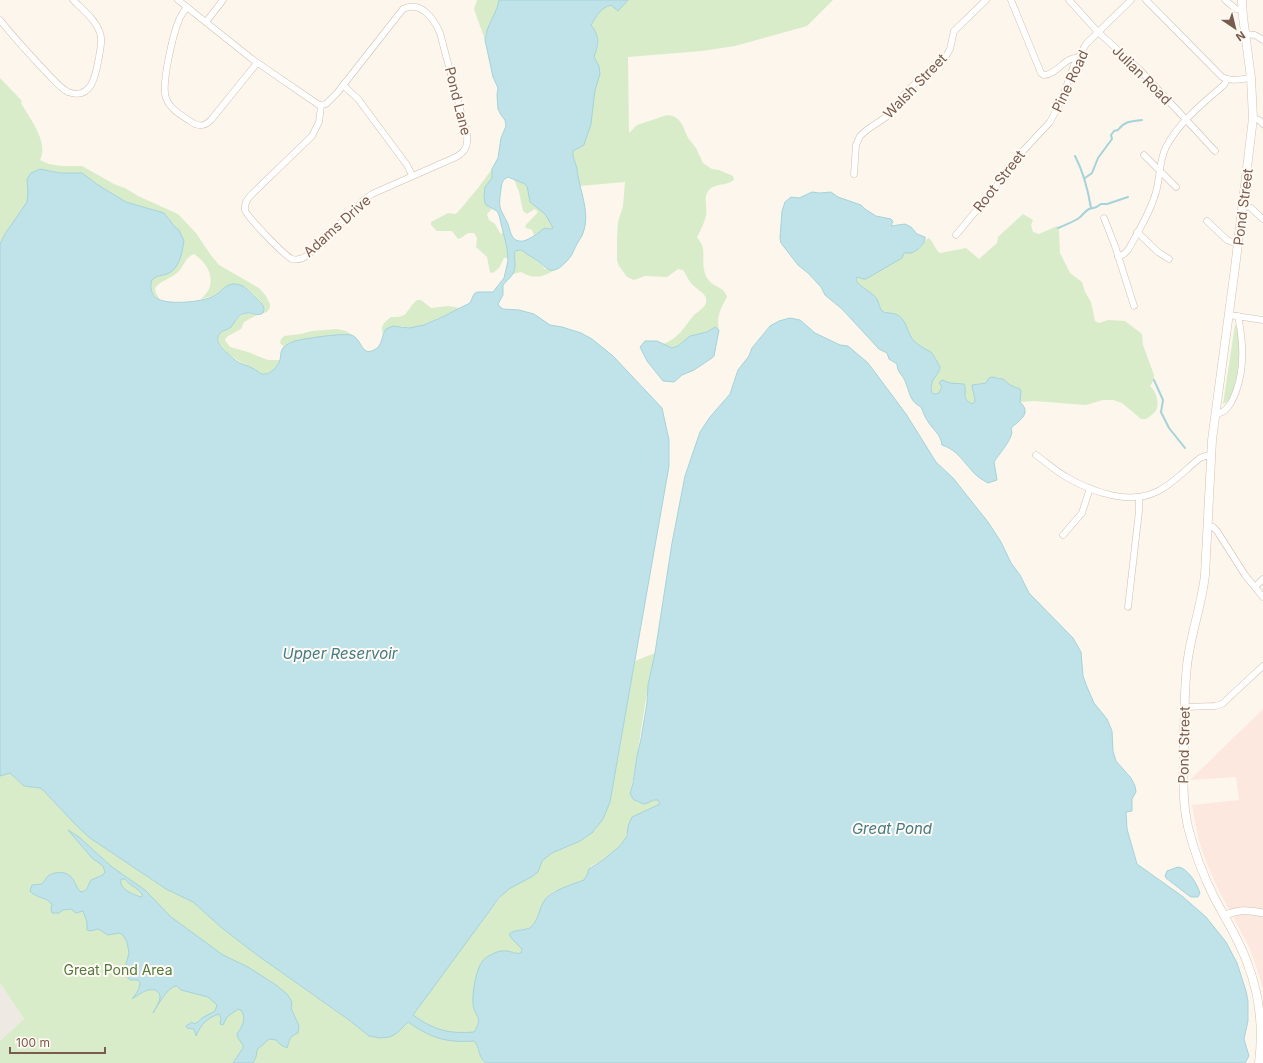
<svg xmlns="http://www.w3.org/2000/svg" width="1263" height="1063" font-family="Inter,sans-serif">
	<rect width="100%" height="100%" fill="#fdf6ec"/>
	<polygon fill="#fde8e0" points="1263,709 1263,989 1257,969 1249,947 1218,889 1207,864 1199,841 1192,805 1239,800 1236,777 1190,780"/>
	<polygon fill="#efe9e4" points="0,983 24,1019 0,1041"/>
	<g fill="#d8ecc9" fill-rule="evenodd">
		<polygon points="477,0 499,0 497,8 485,35 485,40 474,9"/>
		<path d="M619,0h214l-26,26 -72,20 -33,5 -74,6 1,76 8,-8 30,-10 6,1 5,3 4,5 6,14 8,10 7,15 9,6 7,1 14,6 1,4c-7,6 -17,3 -24,9 -8,7 -2,18 -4,27 -2,7 -5,14 -9,21 2,3 5,7 6,11 1,9 -1,20 3,28 5,12 18,9 21,21 -6,11 -11,20 -8,33l-4,-3 -8,5 -17,4 -12,10 -6,2 -9,-4c15,-5 21,-17 31,-29 5,-4 14,-9 12,-17 -2,-6 -9,-8 -13,-13 -5,-4 -6,-10 -10,-15l-5,-1 -11,8 -22,-1 -11,4 -7,-3 -8,-11 -2,-6v-21l1,-17 5,-16 2,-24 -46,4 -2,-18 -5,-13 1,-4 8,-4 13,-92c7,-10 4,-21 -3,-30 6,-8 9,-17 20,-20l4,3z"/>
		<path d="M0,78l22,23 -1,2c9,16 28,39 19,57l9,4 12,2h21l32,18 11,4 13,8 40,18 18,19 14,21 9,11 40,23 7,8 4,8v4l-3,4 -4,1 1,-6 -3,-5 -14,-14 -11,-4 -12,4 -11,8 -12,3c3,-3 8,-8 9,-13 3,-13 -5,-25 -16,-32 -8,3 -9,10 -15,17 -6,7 -18,9 -24,17l1,5 4,7c-8,-5 -8,-9 -9,-18 5,-10 15,-5 24,-14l4,-38 -4,-3 -11,-14 -38,-11 -28,-17 -16,-12h-22l-13,-3 -11,1 -5,2 -4,6 1,13 -1,10 -22,32 -5,10z"/>
		<path d="M492,169c0,3 1,6 0,9 -1,4 -4,5 -6,8 -3,9 -3,19 6,23l-5,5 2,6 6,4 5,9 2,1 1,-3 4,17 1,13 -1,-3h-3l-5,10 -6,5 -3,-1 -3,-15 -11,-10 1,-9 -3,-5h-6l-7,5 -3,1 -6,-8h-15l-6,-6v-3l17,-9 7,1 3,-2 20,-24z"/>
		<polygon points="514,179 521,181 527,186 530,202 545,214 553,228 550,230 543,229 534,235 532,230 526,228 525,226 538,212 535,209 527,214 523,211 519,192"/>
		<path d="M1023,214l10,6 -2,5 2,7 6,2 18,-8 2,4 1,23 10,20 12,9 3,10 6,10 4,19 4,2 9,-3 17,1 17,13 1,11 11,30v5l-4,6c6,5 10,17 6,24 -2,4 -7,7 -10,9h-5l-19,-16 -9,-3h-10l-17,5 -52,-4 -14,1c0,-4 2,-7 1,-10 -1,-6 -8,-4 -11,-7 -7,-5 -6,-8 -18,-8l-6,6 -11,1 -3,6 3,5v6l-3,3c-7,-5 -8,-10 -7,-18 -9,-2 -14,-4 -23,1l-3,6 -4,1 -3,-2 -1,-8 9,-18 -9,-14 -5,-2 -12,-9 -7,-9v-5l-19,-15 -7,-1c-2,-4 -2,-8 -4,-12 -4,-7 -17,-11 -21,-19l1,-3 9,2c10,-8 33,-15 38,-26 6,-2 13,-2 18,-7 3,-3 3,-6 7,-8 5,5 7,13 11,15l26,-5 13,11 18,-16 1,-6z"/>
		<path d="M517,250c9,0 22,12 28,19h11c-12,8 -22,11 -35,3l-8,2 2,-10 -1,-10z"/>
		<path d="M417,300h4l10,8 17,-2 12,2 -36,17 -15,3 -7,-2 -18,5 -1,4c-3,-9 1,-13 8,-18 19,1 14,-7 26,-17z"/>
		<path d="M246,313l11,2 -13,7 -3,7 -13,7 -3,3 1,3 4,5 18,5 20,8h12c-3,6 -7,12 -13,14 -6,2 -10,-4 -15,-6 -10,-5 -42,-20 -31,-36l6,-2 11,-12z"/>
		<path d="M1235,325c10,10 2,62 -5,73 -1,3 -4,4 -7,6z"/>
		<polygon points="337,329 346,331 352,335 343,335 299,340 292,342 284,347 280,343 281,339 284,336 301,334 312,331"/>
		<path d="M655,653c-11,47 -15,94 -25,141 10,17 15,5 28,6l2,4 -24,11 -8,11 -2,12 -6,8 -17,14 -12,6 -7,14 -31,12 -6,5 -4,6 -5,13 -6,10 -6,3h-5l-11,7 12,13 -1,4 -4,1 -4,-2 -36,20c-1,10 -4,20 -4,30 0,15 12,12 1,30 2,11 3,24 12,31h-486v-22l24,-22 -24,-36v-207l10,-3 14,13 16,2 3,2 40,41 15,12 63,43 32,16 29,26 35,27 92,65 20,16 11,2 10,-1 114,-144 10,-7 19,-10 5,-4 4,-11 10,-8 28,-12 7,-4 9,-8 14,-27 25,-141zM70,831l9,6 33,30 5,3 -14,5 2,-3 -2,-6 -11,-8zM68,874l4,4 4,8 -31,12 -10,-2 -3,-11 10,-1 6,-8z"/>
	</g>
	<g fill="#bfe3e8" stroke="#a5d3da" fill-rule="evenodd">
		<path d="M499,0h129l-10,11 -7,-6c-11,3 -14,11 -20,20 9,12 8,18 3,32l5,9 1,8 -5,16 -4,34 -7,21 -11,6c-1,6 3,12 4,18 2,21 14,43 6,64 -1,4 -4,7 -6,11 -4,7 -4,11 -11,18 -13,13 -17,9 -28,-1 -5,-4 -11,-6 -15,-10l-3,-1 -5,1c-1,5 0,9 0,14 0,10 -6,13 -12,20v10l-5,9 1,2 4,3 16,1 15,4 16,11 12,2 19,6 11,6 21,17 49,52 7,32v26l-59,336 -7,17 -11,14 -12,8 -28,12 -10,8 -4,11 -5,4 -24,13 -10,9 -86,117c21,15 35,19 61,17 10,-16 1,-13 -1,-28 -1,-10 3,-35 9,-42 3,-5 10,-8 15,-10 11,-4 17,3 24,1l1,-4 -10,-10 -3,-5c7,-6 17,-2 23,-8 7,-8 7,-17 12,-25 6,-10 29,-17 40,-21l3,-5 2,-6 14,-9 17,-14 7,-10 1,-10 4,-9 28,-13 -2,-4h-4l-9,4 -4,-1 -7,-3 -4,-6 3,-11 4,-27 4,-17 6,-36 1,-18 7,-32 17,-110 13,-67 15,-44 10,-15 20,-23 8,-24 11,-14 3,-8 18,-22 9,-5 11,-3 10,2 15,13 25,12 8,1 20,17 38,51 30,48 17,16 35,44 13,20 10,21 9,12 9,18 44,45 8,14 2,24 4,11 7,16 13,16 5,12 1,20 3,10 15,17 4,8 1,6 -4,7v12l-6,1 1,17 10,35 45,32 24,21 20,25 11,21 9,28 2,10v20l-4,18 5,17 -4,7h-759c-9,-7 -6,-16 -12,-22 -28,2 -43,-3 -66,-19l-11,11 -7,4 -10,1 -11,-2 -20,-16 -92,-65 -35,-27 -29,-26 -27,-13 -76,-51 -15,-14 -32,-34 -3,-2 -16,-2 -14,-13 -10,3v-532l5,-10 22,-32 1,-10 -1,-13 4,-6 9,-4 20,4h22l16,12 28,17 38,11 11,14 4,3 5,11c-2,11 -4,28 -17,33 -5,2 -10,1 -15,6 -2,5 -1,13 3,17 10,9 45,5 57,0 9,-4 13,-14 24,-13 9,1 14,8 20,14 5,5 10,8 7,15 -6,4 -11,-1 -17,0 -9,2 -11,9 -15,14 -3,3 -8,3 -11,6 -8,11 9,21 15,27 6,5 13,5 19,9 4,2 7,6 11,5 6,0 13,-8 15,-14 1,-4 0,-8 3,-12 4,-4 10,-7 16,-8 11,-2 43,-7 52,-5 11,3 10,22 23,15 9,-4 7,-14 12,-21l7,-3 16,2 15,-3 16,-7 30,-15 4,-9 3,-2h16l11,-14 4,-17 -1,-13 -8,-33 -2,-4 -11,-6 -1,-2 -1,-7 1,-9 7,-9v-9l6,-11 3,-20 5,-12 -1,-6 -4,-5 -3,-6 -1,-14 1,-7 -5,-11 -8,-37 2,-10 10,-22zM508,177l17,7 2,2 3,16 15,12 8,14 -3,1 -5,-1 -2,1c-5,4 -17,14 -24,12 -8,-1 -9,-11 -11,-17 -8,-17 -10,-14 -7,-35 1,-6 1,-9 7,-12z"/>
		<path d="M812,192l8,1 11,-1 7,5 23,8 4,4 11,7 15,3 2,2 -2,5 14,-2 6,3 6,7 8,3c1,7 -8,14 -14,16 -2,0 -5,0 -7,0l-2,5 -36,21h-3l-6,-2 -1,3c4,8 17,12 21,19 2,4 2,8 5,12 5,3 11,1 17,5 10,8 7,17 16,26 5,4 10,7 16,10 1,1 9,14 9,15 0,8 -12,12 -8,26l3,1 4,-1 3,-6 -3,-4 3,-3 8,3 14,1c4,8 -4,13 8,20l3,-3c0,-6 -3,-10 -3,-16l14,-2 3,-5 3,-1 11,2 7,6 10,4 1,2 -1,11c2,2 5,5 5,8 2,8 -14,16 -14,19 0,1 1,2 1,3 -1,9 -13,22 -18,30l3,18 -9,3c-5,-3 -9,-5 -13,-9 -11,-11 -17,-24 -33,-29 -1,-11 -10,-16 -15,-25 -3,-4 -4,-9 -6,-13 -12,-6 -11,-15 -16,-26 -3,-7 -8,-9 -8,-17l-8,-5 -2,-6 -8,-4 -37,-40 -17,-14 -4,-8 -13,-14 -10,-8 -17,-22 -1,-5 2,-27 3,-9 6,-5 8,1z"/>
		<polygon points="715,327 719,330 714,356 712,358 694,370 682,375 674,382 663,381 647,361 640,347 645,341 657,341 672,348 678,346 690,336 707,332"/>
		<path d="M68,830l11,7 33,30 33,23 26,27 52,38 25,12 28,18 11,9 5,8 -1,6 8,18 -1,7c-10,4 -8,7 -11,15l-6,-3 -5,-5 -7,-1 -12,11 -1,7 -3,6h-20l10,-15v-3l-5,-7 -1,-4c5,-7 10,-16 4,-24l-3,-1 -11,8 -4,8 -3,-1 1,-6 -2,-4c-12,4 -18,10 -23,22l-2,-7 -7,-1 -1,-2 6,-4 2,2 4,-2 4,-4 13,-7 2,-6 -9,-8 -27,-7 -4,-4c-9,0 -19,19 -24,27 2,-4 6,-10 7,-15 0,-2 0,-4 -2,-6 -7,-7 -20,3 -26,7 4,-5 8,-10 8,-17l-2,-2h-7l-3,-2 -2,-4v-10l3,-11 -2,-11 -4,-7 -4,-2 -11,2 -10,-6 -8,2 -3,-1v-8l-4,-11 -7,2 -5,-4 -8,1 -4,3h-7l-1,-4 1,-4c-5,-9 -16,-6 -22,-14l2,-6 10,-1c2,-2 4,-6 6,-8 7,-5 19,-5 24,2 4,5 4,10 9,14 7,-1 7,-7 10,-12l12,-5 2,-3 -2,-6 -11,-8zM121,879h4c5,7 14,9 18,17l-2,1c-9,-3 -22,-8 -20,-18z"/>
		<path d="M1178,867c10,1 19,17 22,26l-2,4h-7l-3,-2 -22,-17 -1,-2 2,-5z"/>
	</g>
	<g fill="none" stroke-linecap="round" stroke-linejoin="round">
		<g stroke="#a5d3da" stroke-width="2">
			<path d="M1075,156c9,17 13,34 16,52"/>
			<path d="M1085,178l7,-5 6,-15 14,-19 -1,-4 3,-4 4,-1c7,-9 13,-9 24,-10"/>
			<path d="M1058,228c7,-3 15,-6 21,-10 4,-3 6,-7 10,-9 6,-2 6,0 12,-5h6l21,-7"/>
			<polyline points="1154,380 1163,400 1161,412 1169,428 1185,448"/>
		</g>
		<g stroke="#d1beb0" stroke-width="7">
			<g id="minor">
				<path d="M178,0l74,59 67,46 7,-1 11,-11 66,-84c18,-9 31,10 37,24l27,102c1,11 -1,16 -11,22l-84,37 -7,5 -56,55c-5,4 -10,7 -17,5 -7,-3 -45,-42 -47,-49 -1,-6 2,-10 5,-14l62,-60 7,-14 2,-16"/>
				<path d="M1011,0l30,73 3,2c13,0 21,-19 34,-17"/>
				<polyline points="1069,0 1098,32 1139,69 1215,151"/>
				<path d="M1146,0l76,77c9,5 19,2 29,1"/>
				<polyline points="1225,0 1236,9 1242,10"/>
				<path d="M187,7c-3,4 -6,8 -8,13 -6,14 -18,65 -13,78 4,11 15,17 24,23 8,6 14,6 21,-1l46,-57"/>
				<path d="M0,20c15,19 31,36 47,53 6,6 13,15 21,19 24,9 28,-18 31,-35 1,-8 4,-16 1,-24 -4,-13 -17,-23 -27,-33"/>
				<polyline points="206,22 223,0"/>
				<polyline points="1245,34 1255,35 1263,40"/>
				<polyline points="343,85 358,99 407,165 412,175"/>
				<polyline points="1253,118 1259,120 1263,124"/>
				<polyline points="1144,155 1176,187"/>
				<polyline points="854,174 856,145 860,136 868,129 886,117 908,90 946,56 950,49 954,31 986,0"/>
				<polyline points="1243,205 1251,208 1263,219"/>
				<polyline points="1104,218 1115,246 1134,306"/>
				<polyline points="1207,221 1227,240 1238,244"/>
				<polyline points="1137,232 1158,252 1169,259"/>
				<polyline points="956,235 990,194 1022,152 1050,122 1062,99 1074,65 1086,44 1131,0"/>
				<path d="M1118,257l6,-3 4,-4c10,-18 22,-37 28,-58 4,-14 3,-31 10,-45 13,-25 37,-44 58,-62l3,-6"/>
				<polyline points="1229,315 1263,320"/>
				<path d="M1216,414c8,-1 12,-6 16,-13 13,-26 12,-57 6,-85"/>
				<path d="M1036,455c11,8 21,17 32,23 25,14 61,27 88,14 16,-7 30,-23 44,-34l5,-2h6"/>
				<polyline points="1208,526 1213,527 1217,531 1245,575 1263,597"/>
				<polyline points="1063,535 1082,513 1090,488"/>
				<polyline points="1256,586 1263,579"/>
				<polyline points="1128,607 1139,511 1139,497"/>
				<polyline points="1185,707 1215,706 1222,704 1263,666"/>
			</g>
		</g>
		<g stroke="#d1beb0" stroke-width="8">
			<path id="tertiary" d="M1224,916c13,-7 25,-6 39,-3"/>
		</g>
		<g stroke="#d6c0b0" stroke-width="9">
			<path id="secondary" d="M1242,0l1,17 8,61 2,40 -18,150 -23,172 -7,135c-3,28 -13,55 -17,83 -4,25 -3,50 -4,75 0,31 -3,63 4,94 6,24 15,48 26,70 12,23 26,44 34,68 12,31 15,65 11,98"/>
		</g>
		<use href="#minor" stroke="#fff" stroke-width="6"/>
		<use href="#tertiary" stroke="#fff" stroke-width="7"/>
		<use href="#secondary" stroke="#fff" stroke-width="8"/>
	</g>
	<g text-anchor="middle" stroke-width="4" stroke-linejoin="round" paint-order="stroke">
		<g font-size="14" fill="#7a5c4d" stroke="#fffaf3">
			<text transform="translate(1142 75) rotate(45)" y="5">Julian Road</text>
			<text transform="translate(1070 81) rotate(-65)" y="5">Pine Road</text>
			<text transform="translate(915 86) rotate(-46)" y="5">Walsh Street</text>
			<text transform="translate(458 101) rotate(76)" y="5">Pond Lane</text>
			<text transform="translate(999 181) rotate(-52)" y="5">Root Street</text>
			<text transform="translate(1243 207) rotate(-83)" y="5">Pond Street</text>
			<text transform="translate(337 226) rotate(-42)" y="5">Adams Drive</text>
			<text transform="translate(1184 745) rotate(-89)" y="5">Pond Street</text>
		</g>
		<g font-size="14" fill="#537a41" stroke="#fffaf3">
			<text x="118" y="975">Great Pond Area</text>
		</g>
		<g font-size="15" font-style="italic" fill="#437c86" stroke="#fffaf3">
			<text x="340" y="659">Upper Reservoir</text>
			<text x="892" y="834">Great Pond</text>
		</g>
	</g>
	<g transform="translate(1235 28) rotate(145)" stroke="#fffaf3" stroke-width="3" paint-order="stroke">
	<path d="M0-3L7 15L0 10L-7 15Z" fill="#7a5c4d"/>
	<text y="-6" font-size="11" font-weight="bold" text-anchor="middle" fill="#7a5c4d">N</text>
	</g>
	<path d="M10 1047v6h95v-6" fill="none" stroke="#7a5c4d" stroke-width="2"/>
	<text x="16" y="1047" font-size="12" fill="#7a5c4d" stroke="#fffaf3" stroke-width="3" paint-order="stroke">100 m</text>
</svg>
